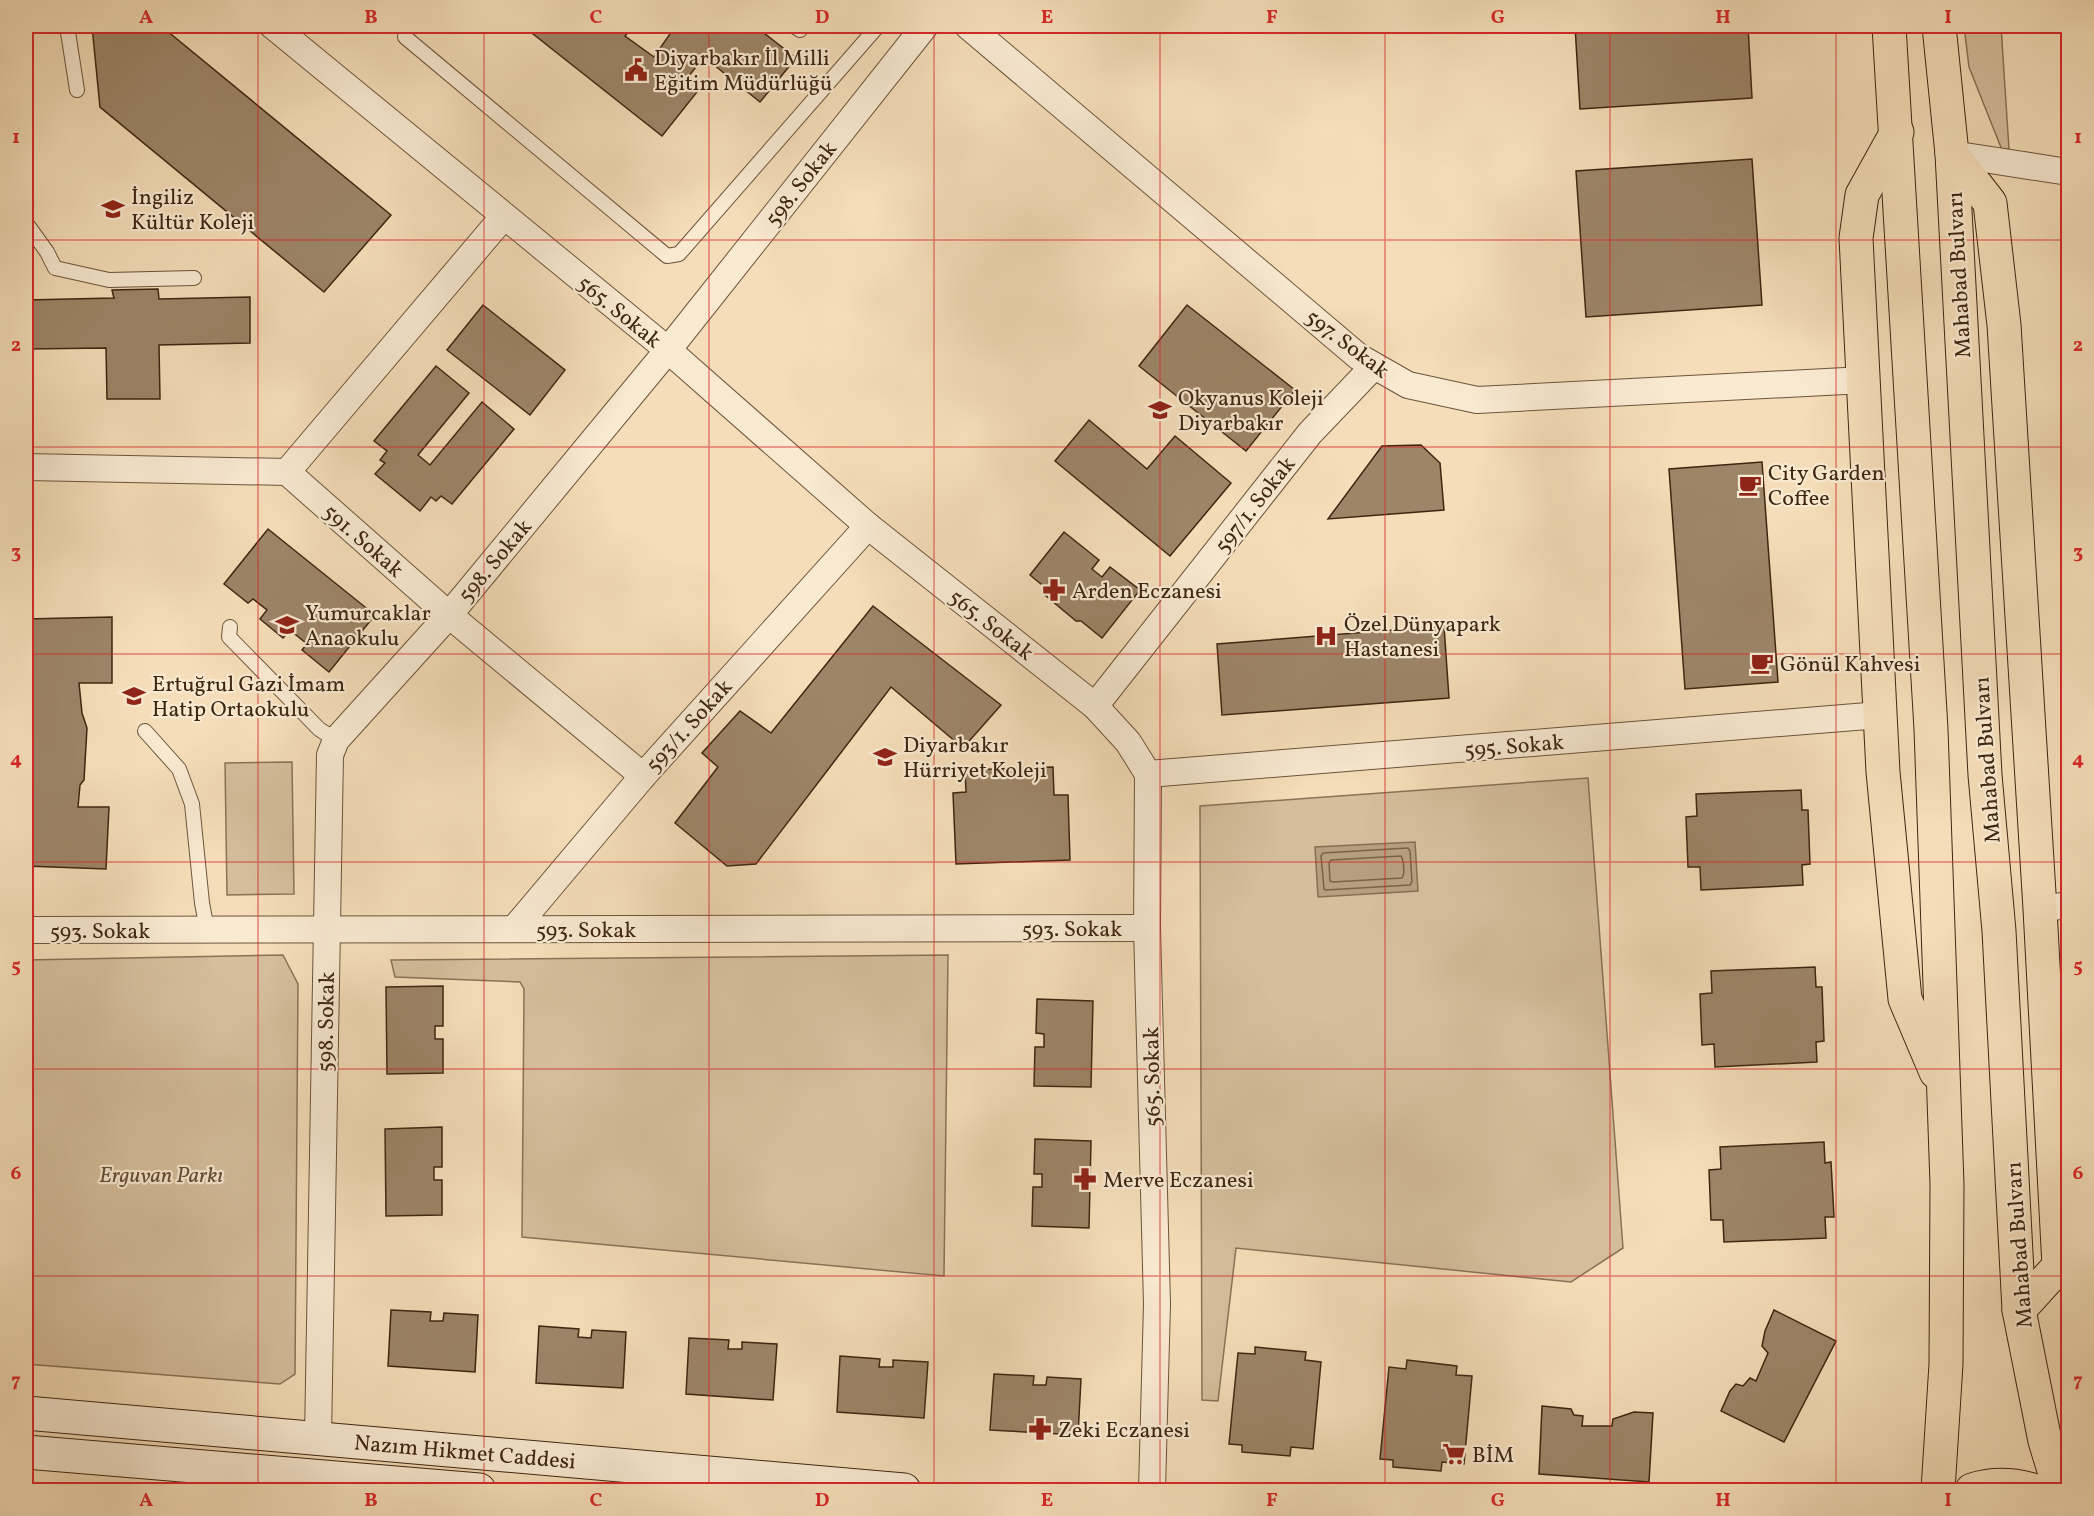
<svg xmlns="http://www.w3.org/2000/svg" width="2094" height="1516" font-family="Vollkorn,serif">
	<rect width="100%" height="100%" fill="#f4ddb8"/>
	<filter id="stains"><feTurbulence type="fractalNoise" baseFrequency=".00333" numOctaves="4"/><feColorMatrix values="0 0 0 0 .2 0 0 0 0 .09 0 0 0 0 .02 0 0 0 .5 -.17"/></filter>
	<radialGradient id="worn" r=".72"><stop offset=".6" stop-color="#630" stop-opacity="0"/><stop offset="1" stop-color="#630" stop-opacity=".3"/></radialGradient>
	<g fill="#d5be9c" stroke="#8a7256" stroke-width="1.5">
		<polygon points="1964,26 2001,26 2009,149 2002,150 1969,67"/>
		<polygon points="292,762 294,894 227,895 225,763"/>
		<polygon points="1588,778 1623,1248 1571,1282 1236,1248 1218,1401 1202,1400 1200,806"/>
		<polygon points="283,955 298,984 295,1374 280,1384 26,1364 26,960"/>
		<polygon points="948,955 944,1276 522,1237 524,989 520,982 395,977 391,960"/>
	</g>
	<polygon fill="#b69f7f" stroke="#866f53" stroke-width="1.5" points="1415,842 1418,891 1318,897 1315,847"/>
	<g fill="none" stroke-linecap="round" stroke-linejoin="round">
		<g stroke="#7a6248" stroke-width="1.5">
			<polygon points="1408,848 1410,851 1412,882 1410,885 1326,890 1324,889 1321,856 1323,853"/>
			<path d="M1401,856c3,5 4,18 1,22l-69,4 -3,-1 -1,-18 2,-3z"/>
		</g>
	</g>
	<g fill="#9d8568" stroke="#3f2611" stroke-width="1.5">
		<polygon points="92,26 161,26 391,215 324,292 100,107"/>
		<polygon points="523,26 633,26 625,36 654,57 670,34 659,26 755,26 796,58 760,102 704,57 684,82 697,92 662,136"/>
		<polygon points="1575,26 1748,26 1752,98 1580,109"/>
		<polygon points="1752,159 1762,305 1586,317 1576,171"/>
		<polygon points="158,289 159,299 250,297 250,343 159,345 160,399 107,399 106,348 26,349 26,300 114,298 112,290"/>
		<polygon points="483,305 565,370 530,415 447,350"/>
		<polygon points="1187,305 1295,390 1246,451 1139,366"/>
		<polygon points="436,366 469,393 418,455 430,465 482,402 514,429 452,504 441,496 436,501 431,497 420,511 375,474 385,463 380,460 387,451 374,441"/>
		<polygon points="1089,420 1147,469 1175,436 1231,483 1170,556 1055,461"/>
		<polygon points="1421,445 1440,463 1444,510 1328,519 1382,446"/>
		<polygon points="1762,462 1778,682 1685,689 1669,469"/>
		<polygon points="268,529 375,615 329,672 302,650 307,644 290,630 283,638 260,619 267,610 253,599 248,603 224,584"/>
		<polygon points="1064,532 1099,560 1092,569 1102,577 1110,567 1140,590 1102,638 1081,621 1076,621 1045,595 1042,585 1030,575"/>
		<polygon points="873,606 1001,705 963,748 891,687 756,864 727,866 675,823 718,767 702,753 740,711 771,733"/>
		<polygon points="112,617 112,683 79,683 82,713 87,728 84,780 80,785 78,807 109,807 106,869 26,866 26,619"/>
		<polygon points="1444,626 1449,698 1222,715 1217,644"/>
		<polygon points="1053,767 1054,795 1068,795 1070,860 956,864 953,793 966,792 965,770"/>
		<polygon points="1801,790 1802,810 1808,810 1810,864 1802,865 1803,885 1701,890 1700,867 1688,867 1686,817 1697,816 1696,794"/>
		<polygon points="1815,967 1816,987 1822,987 1824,1041 1816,1042 1817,1062 1715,1067 1714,1044 1702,1045 1700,994 1712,993 1711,971"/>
		<polygon points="443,986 443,1026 435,1026 435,1039 443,1039 443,1073 387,1074 386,987"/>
		<polygon points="1037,999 1093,1001 1091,1087 1034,1086 1035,1047 1044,1047 1044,1034 1036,1033"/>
		<polygon points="442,1127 442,1167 434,1167 434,1180 442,1180 442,1215 386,1216 385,1129"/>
		<polygon points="1035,1139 1091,1141 1089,1228 1032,1226 1033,1187 1042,1187 1042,1174 1034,1174"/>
		<polygon points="1824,1142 1825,1163 1831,1162 1834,1217 1825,1217 1826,1238 1724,1242 1723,1220 1711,1220 1709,1170 1721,1169 1720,1147"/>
		<polygon points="391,1310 431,1312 430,1321 443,1321 444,1313 478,1315 475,1372 388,1366"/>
		<polygon points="1774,1310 1836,1341 1784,1442 1721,1411 1730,1391 1736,1384 1743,1386 1750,1378 1756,1381 1768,1353 1762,1346 1765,1331"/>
		<polygon points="539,1326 579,1329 578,1337 591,1338 592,1330 626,1332 623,1388 536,1383"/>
		<polygon points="689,1338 729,1340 728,1349 742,1349 742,1342 777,1344 773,1400 686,1394"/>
		<polygon points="1255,1347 1306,1352 1305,1360 1321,1362 1313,1449 1291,1447 1290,1456 1242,1452 1242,1445 1229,1444 1238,1353 1255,1354"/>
		<polygon points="840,1356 880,1359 879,1367 893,1367 893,1360 928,1362 924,1418 837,1412"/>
		<polygon points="1407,1360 1457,1366 1456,1375 1472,1376 1464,1464 1442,1462 1441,1471 1393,1467 1393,1460 1380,1459 1389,1367 1406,1369"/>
		<polygon points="994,1374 1034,1376 1033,1385 1046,1385 1047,1377 1081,1379 1078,1435 990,1430"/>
		<polygon points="1542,1406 1571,1409 1574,1415 1583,1416 1582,1426 1612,1426 1613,1419 1634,1412 1653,1413 1649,1482 1539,1474"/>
	</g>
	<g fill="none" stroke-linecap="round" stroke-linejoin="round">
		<g stroke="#6c543b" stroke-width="16">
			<g id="service">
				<polyline points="67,26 77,90"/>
				<polyline points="794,26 800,30"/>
				<polyline points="405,37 667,256 679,254 878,26"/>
				<polyline points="26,227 29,227 47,252 55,268 109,280 194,278"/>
				<polyline points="230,627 229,637 319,729 336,740"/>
				<polyline points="145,731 179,769 192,804 202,903 207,930"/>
			</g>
		</g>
		<g stroke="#6c543b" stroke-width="28">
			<g id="minor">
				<polyline points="273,26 668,350 868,526 1095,706 1128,742 1148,774 1147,928 1157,1304 1152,1490"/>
				<polyline points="968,26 1359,357 1408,385 1477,400 1864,380"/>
				<polyline points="1952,154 2068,172"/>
				<polyline points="26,467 287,472 449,615 643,776"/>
				<polyline points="287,472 504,216"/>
				<polyline points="1095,706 1310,433 1374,366"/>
				<polyline points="1148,774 1880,715"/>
				<polyline points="2040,909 2068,905"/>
				<polyline points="514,929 643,776 868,526"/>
				<polyline points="26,930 1147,928"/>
				<polyline points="318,1438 330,755 336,740 449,615 668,350 925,26"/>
			</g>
		</g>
		<g stroke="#3f2611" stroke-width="35">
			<g id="secondary">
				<polyline points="26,1413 904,1490"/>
				<polyline points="26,1452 479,1490"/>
			</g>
		</g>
		<g stroke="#3f2611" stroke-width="35">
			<g id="primary">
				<polyline points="1889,26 1931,729 1947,1184 1946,1364 1938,1490"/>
				<polyline points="1939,26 1952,154 1985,775 1999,931 2019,1310 2045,1441 2060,1490"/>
				<polyline points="1897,132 1862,195 1856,238 1883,772 1905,999 1936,1072"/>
				<polyline points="1952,154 1990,203 2004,325 2040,909 2059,1266 2019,1310"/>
				<path d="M1972,1490c21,-7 40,-6 61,0"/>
			</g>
		</g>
		<use href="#service" stroke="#f8e9d1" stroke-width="14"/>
		<use href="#minor" stroke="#f8e9d1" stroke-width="26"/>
		<use href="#secondary" stroke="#f8e9d1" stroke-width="33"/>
		<use href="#primary" stroke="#f4ddb8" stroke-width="33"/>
	</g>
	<path fill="none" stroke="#d62828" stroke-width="1.5" stroke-opacity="0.55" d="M258,26v1464M484,26v1464M709,26v1464M934,26v1464M1160,26v1464M1385,26v1464M1610,26v1464M1836,26v1464M26,240h2042M26,447h2042M26,654h2042M26,862h2042M26,1069h2042M26,1276h2042"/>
	<defs>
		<g id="civic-bare" transform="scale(1.8)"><path d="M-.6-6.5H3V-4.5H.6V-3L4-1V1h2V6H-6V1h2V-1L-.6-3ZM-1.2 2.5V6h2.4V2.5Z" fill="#8f2418" stroke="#f8e9d1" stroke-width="2.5" paint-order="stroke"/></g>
		<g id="school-bare" transform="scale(1.8)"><path d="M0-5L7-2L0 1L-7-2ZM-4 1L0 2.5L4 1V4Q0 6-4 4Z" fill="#8f2418" stroke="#f8e9d1" stroke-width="2.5" paint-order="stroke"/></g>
		<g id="cafe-bare" transform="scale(1.8)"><path d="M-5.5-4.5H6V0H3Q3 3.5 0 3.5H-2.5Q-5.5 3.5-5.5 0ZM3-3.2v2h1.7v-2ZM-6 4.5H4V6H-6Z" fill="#8f2418" stroke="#f8e9d1" stroke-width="2.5" paint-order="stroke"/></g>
		<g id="pharmacy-bare" transform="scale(1.8)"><path d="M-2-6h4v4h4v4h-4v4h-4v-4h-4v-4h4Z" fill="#8f2418" stroke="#f8e9d1" stroke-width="2.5" paint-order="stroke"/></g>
		<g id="hospital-bare" transform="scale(1.8)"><path d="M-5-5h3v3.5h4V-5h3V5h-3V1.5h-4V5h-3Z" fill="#8f2418" stroke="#f8e9d1" stroke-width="2.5" paint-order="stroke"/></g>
		<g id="supermarket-bare" transform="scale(1.8)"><path d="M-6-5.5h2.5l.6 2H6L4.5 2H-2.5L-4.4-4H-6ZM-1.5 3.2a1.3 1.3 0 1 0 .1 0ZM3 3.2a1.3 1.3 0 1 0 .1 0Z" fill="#8f2418" stroke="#f8e9d1" stroke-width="2.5" paint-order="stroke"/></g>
	</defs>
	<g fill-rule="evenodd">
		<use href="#civic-bare" x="636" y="70"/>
		<use href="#school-bare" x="113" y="209"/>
		<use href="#school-bare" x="1160" y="410"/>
		<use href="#cafe-bare" x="1750" y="485"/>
		<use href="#pharmacy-bare" x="1054" y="590"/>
		<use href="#school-bare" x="287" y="625"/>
		<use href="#hospital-bare" x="1326" y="636"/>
		<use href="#cafe-bare" x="1762" y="663"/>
		<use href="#school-bare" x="134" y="696"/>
		<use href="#school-bare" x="885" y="757"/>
		<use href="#pharmacy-bare" x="1085" y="1179"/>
		<use href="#pharmacy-bare" x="1040" y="1429"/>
		<use href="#supermarket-bare" x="1454" y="1454"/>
	</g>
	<g text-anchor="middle" stroke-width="4.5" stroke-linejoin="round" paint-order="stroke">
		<g font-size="22" fill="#3f2611" stroke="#f8e9d1" text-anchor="start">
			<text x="654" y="65">Diyarbakır İl Milli<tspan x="654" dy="25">Eğitim Müdürlüğü</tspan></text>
			<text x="131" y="204">İngiliz<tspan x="131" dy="25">Kültür Koleji</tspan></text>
			<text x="1178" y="405">Okyanus Koleji<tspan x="1178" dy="25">Diyarbakır</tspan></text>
			<text x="1768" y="480">City Garden<tspan x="1768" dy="25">Coffee</tspan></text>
			<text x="1072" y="598">Arden Eczanesi</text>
			<text x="305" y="620">Yumurcaklar<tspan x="305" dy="25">Anaokulu</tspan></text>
			<text x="1344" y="631">Özel Dünyapark<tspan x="1344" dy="25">Hastanesi</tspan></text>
			<text x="1780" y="671">Gönül Kahvesi</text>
			<text x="152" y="691">Ertuğrul Gazi İmam<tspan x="152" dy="25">Hatip Ortaokulu</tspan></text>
			<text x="903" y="752">Diyarbakır<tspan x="903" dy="25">Hürriyet Koleji</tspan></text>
			<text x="1103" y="1187">Merve Eczanesi</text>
			<text x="1058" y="1437">Zeki Eczanesi</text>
			<text x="1472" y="1462">BİM</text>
		</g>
		<g font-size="22" fill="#3f2611" stroke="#f8e9d1">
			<text transform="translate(800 183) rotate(-52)" y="8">598. Sokak</text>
			<text transform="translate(1958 275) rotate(-93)" y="8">Mahabad Bulvarı</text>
			<text transform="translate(620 311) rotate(39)" y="8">565. Sokak</text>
			<text transform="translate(1348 343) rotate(37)" y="8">597. Sokak</text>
			<text transform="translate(1254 504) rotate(-52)" y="8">597/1. Sokak</text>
			<text transform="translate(364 540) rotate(41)" y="8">591. Sokak</text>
			<text transform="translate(494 560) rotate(-50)" y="8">598. Sokak</text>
			<text transform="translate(992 624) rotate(38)" y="8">565. Sokak</text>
			<text transform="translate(688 725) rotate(-48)" y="8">593/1. Sokak</text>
			<text transform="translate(1514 745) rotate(-5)" y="8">595. Sokak</text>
			<text transform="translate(1986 760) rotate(-94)" y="8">Mahabad Bulvarı</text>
			<text x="1072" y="936">593. Sokak</text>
			<text x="586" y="937">593. Sokak</text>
			<text x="100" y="938">593. Sokak</text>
			<text transform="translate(325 1022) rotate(-89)" y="8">598. Sokak</text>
			<text transform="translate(1151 1077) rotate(-91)" y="8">565. Sokak</text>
			<text transform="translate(2018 1245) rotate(-94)" y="8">Mahabad Bulvarı</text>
			<text transform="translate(465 1451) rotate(5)" y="8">Nazım Hikmet Caddesi</text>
		</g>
		<g font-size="22" font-style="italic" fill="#644c34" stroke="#f8e9d1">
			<text x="161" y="1182">Erguvan Parkı</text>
		</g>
	</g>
	<rect width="2094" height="1516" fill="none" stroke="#f4ddb8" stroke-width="66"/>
	<rect x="33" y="33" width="2028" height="1450" fill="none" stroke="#d62828" stroke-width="2"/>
	<g font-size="20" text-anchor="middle" font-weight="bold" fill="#d62828">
		<text x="146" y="23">A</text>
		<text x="371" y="23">B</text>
		<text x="596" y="23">C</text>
		<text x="822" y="23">D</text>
		<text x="1047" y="23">E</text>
		<text x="1272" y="23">F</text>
		<text x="1498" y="23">G</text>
		<text x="1723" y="23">H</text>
		<text x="1948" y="23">I</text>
		<text x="16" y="143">1</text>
		<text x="2078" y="143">1</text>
		<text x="16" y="351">2</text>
		<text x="2078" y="351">2</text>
		<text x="16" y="558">3</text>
		<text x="2078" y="558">3</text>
		<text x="16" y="765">4</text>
		<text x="2078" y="765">4</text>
		<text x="16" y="972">5</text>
		<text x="2078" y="972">5</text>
		<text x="16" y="1179">6</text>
		<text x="2078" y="1179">6</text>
		<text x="16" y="1386">7</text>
		<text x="2078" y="1386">7</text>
		<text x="146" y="1506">A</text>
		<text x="371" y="1506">B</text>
		<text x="596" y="1506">C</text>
		<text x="822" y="1506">D</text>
		<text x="1047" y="1506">E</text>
		<text x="1272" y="1506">F</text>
		<text x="1498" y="1506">G</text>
		<text x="1723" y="1506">H</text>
		<text x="1948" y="1506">I</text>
	</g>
	<rect width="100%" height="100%" filter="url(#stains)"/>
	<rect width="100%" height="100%" fill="url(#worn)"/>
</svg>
